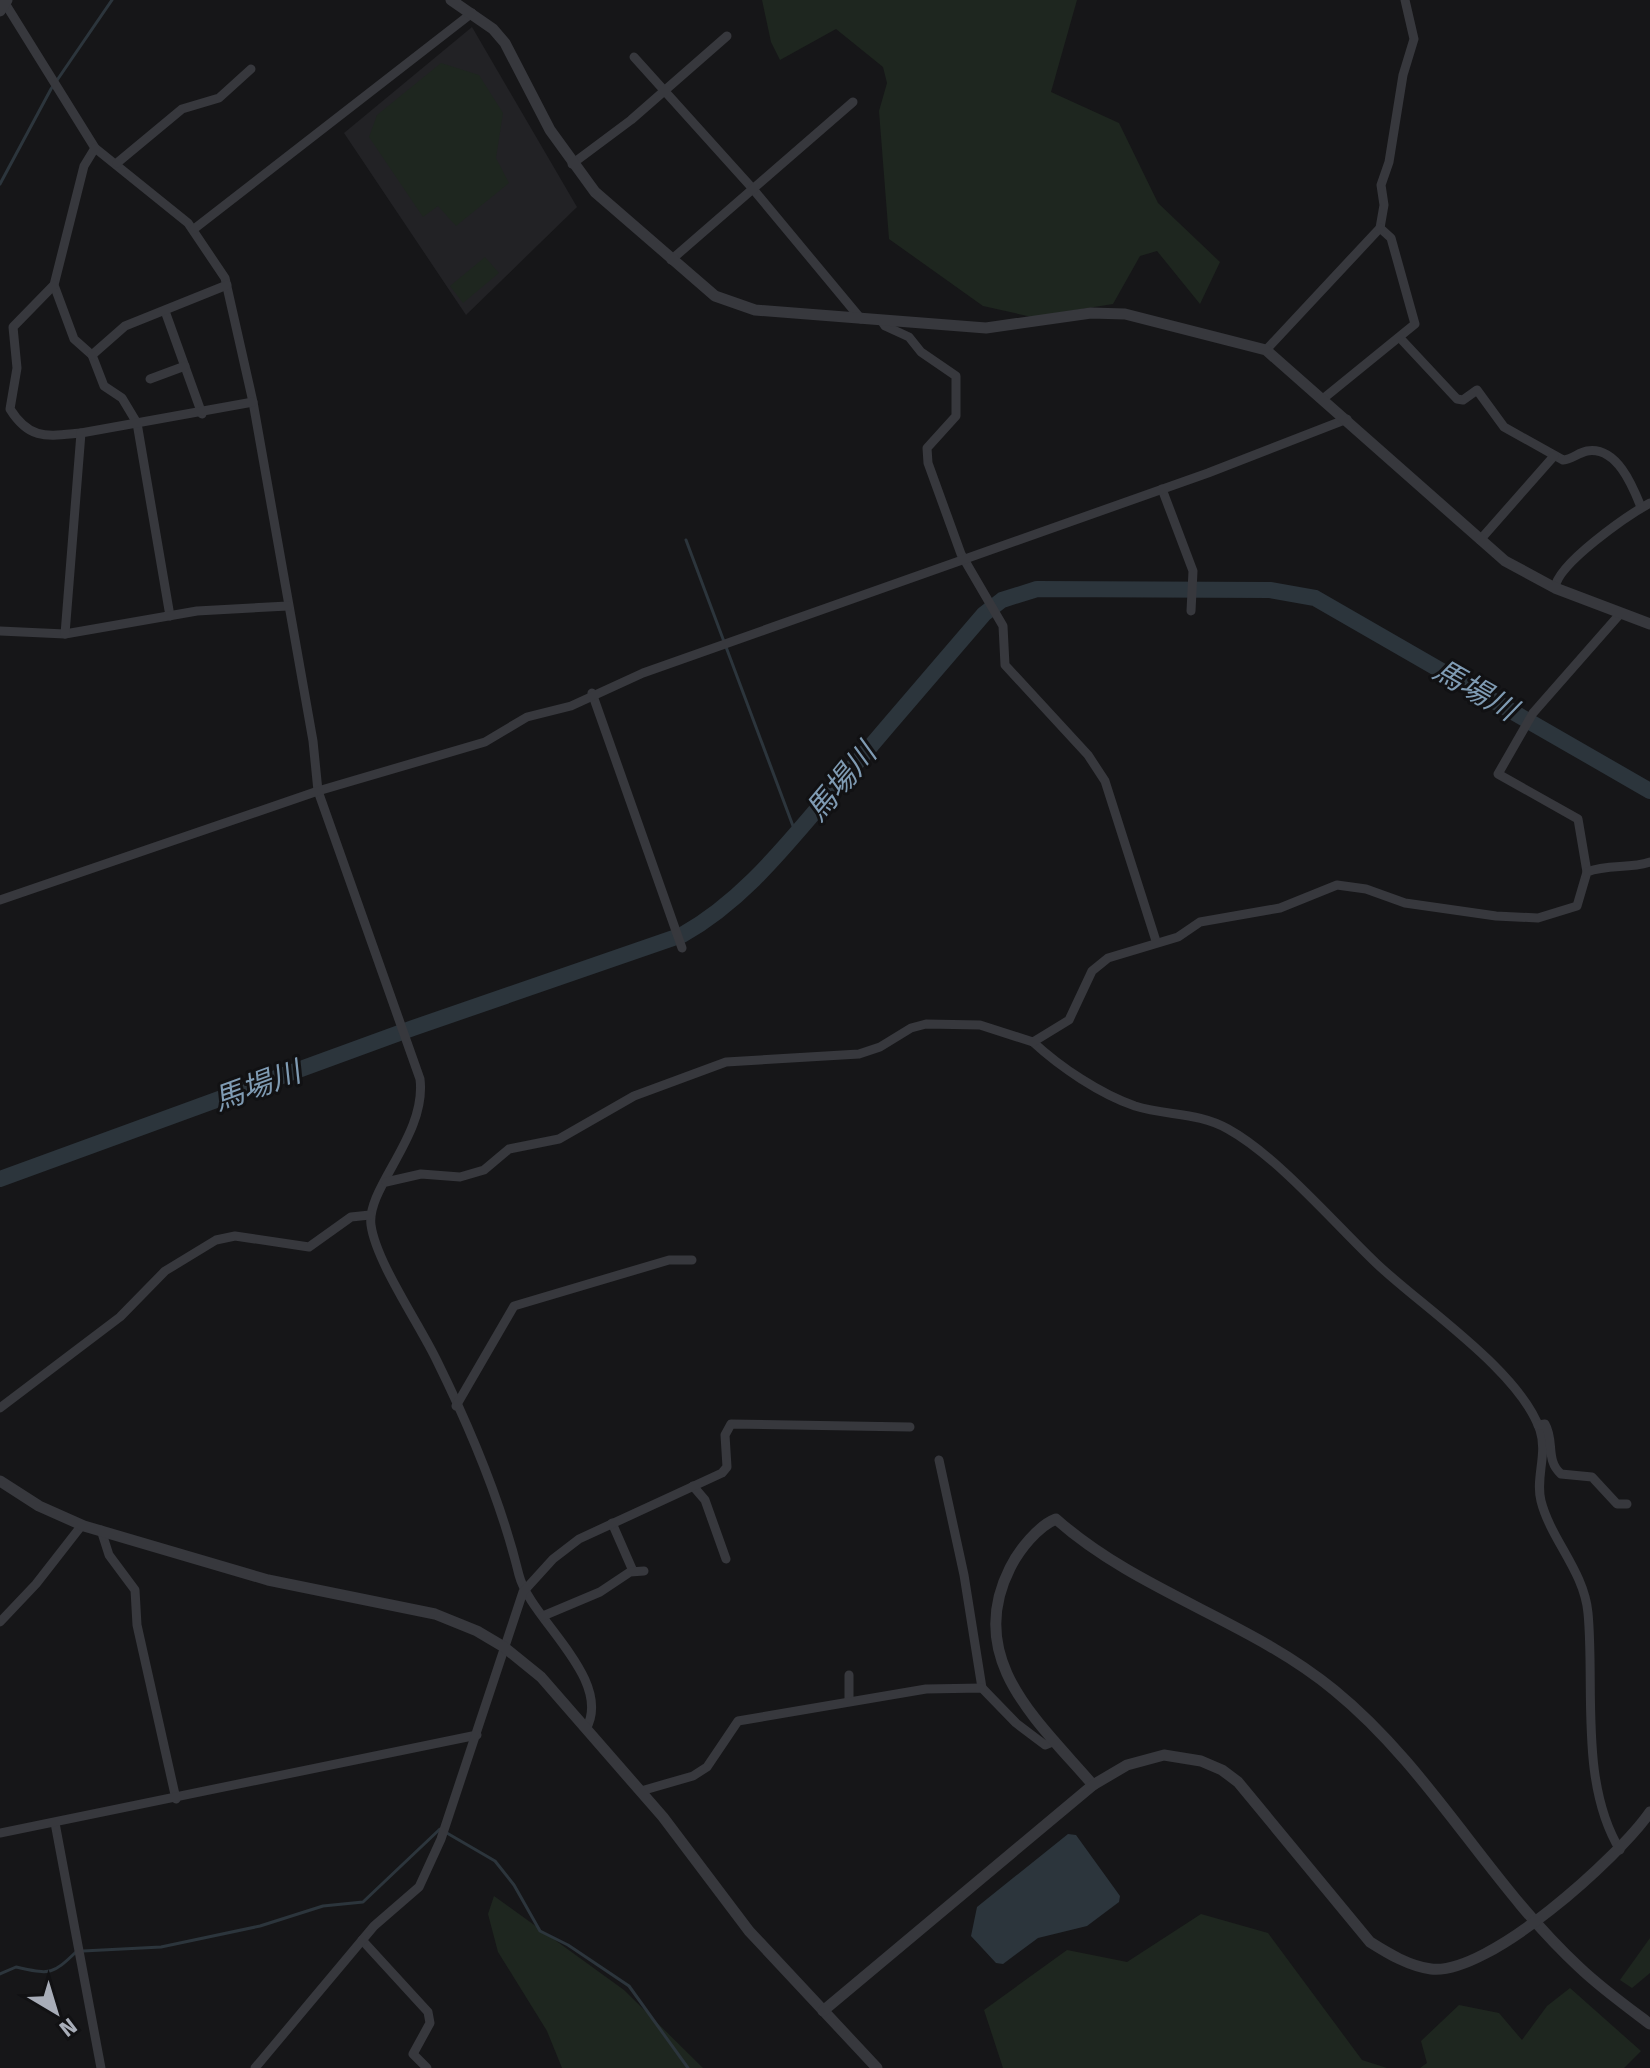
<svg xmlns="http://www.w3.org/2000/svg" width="1650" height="2068" font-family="'Fira Sans','Noto Sans JP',sans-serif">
	<rect width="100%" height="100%" fill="#161618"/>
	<polygon fill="#222225" points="472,27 577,207 466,315 344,133"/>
	<g fill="#1e261f">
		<polygon points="762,0 1077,0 1051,92 1119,123 1158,203 1220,262 1200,304 1157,251 1140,256 1113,304 1032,317 983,306 889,239 879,111 887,83 883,67 836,29 780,60 771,42"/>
		<polygon points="441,63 479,75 503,113 496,158 509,183 456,226 438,206 423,217 369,137 377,115"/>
		<polygon points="485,257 499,273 463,303 450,286"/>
		<polygon points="494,1896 624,1990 703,2068 562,2068 547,2031 498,1952 488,1914"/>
		<polygon points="1201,1914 1268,1933 1362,2060 1387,2068 1003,2068 984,2010 1067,1950 1127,1962"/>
		<polygon points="1650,1938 1650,1973 1632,1988 1620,1980"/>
		<polygon points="1570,1988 1641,2051 1624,2068 1420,2068 1427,2063 1421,2041 1459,2005 1499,2013 1522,2040 1547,2006"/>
	</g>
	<polygon fill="#2c353c" points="1068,1834 1076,1835 1120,1896 1119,1902 1087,1926 1038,1938 1003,1964 996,1963 971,1936 977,1907"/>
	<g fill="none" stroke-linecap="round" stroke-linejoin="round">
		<g stroke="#2c353c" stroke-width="3">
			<polyline points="0,184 51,89 112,0"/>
			<polyline points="686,540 796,834"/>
			<polyline points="83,1951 161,1947 260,1926 323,1906 363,1902 440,1829 495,1861 514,1885 540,1931 568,1945 629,1986 688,2068"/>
			<path d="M0,1974l16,-7c34,7 35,9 60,-15"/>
		</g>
		<path stroke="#2c353c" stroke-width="16" d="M0,1179l413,-151 269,-93c64,-36 107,-94 154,-148 49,-58 98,-115 148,-173l18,-14 35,-11 233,1 45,8 335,193"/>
		<g stroke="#37383d" stroke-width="9">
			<path d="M3,0l92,148 93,75 37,55 28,124 60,339 5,50 102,288c7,56 -54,109 -49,146 5,37 49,100 66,136 34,69 64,140 82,214 11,44 95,104 67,154"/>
			<polyline points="634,57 753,189 861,319"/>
			<polyline points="95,148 84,166 54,285 74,339 92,355 104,386 122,398 137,423 170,616"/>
			<polyline points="117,163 182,109 219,98 251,69"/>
			<polyline points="572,164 631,120 727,36"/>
			<polyline points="194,229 472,13"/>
			<polyline points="671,260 853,102"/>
			<path d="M54,285l-41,42 4,41 -7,41c20,32 38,27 71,24"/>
			<polyline points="165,311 202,414"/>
			<polyline points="881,320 885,326 909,337 921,352 956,376 956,416 927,448 928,463 961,554 1003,626 1005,665 1088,755 1105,781 1156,941"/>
			<path d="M1400,338l57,61 6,1 14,-10 27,37 59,33c9,-1 15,-7 24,-9 30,-5 46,36 54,56"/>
			<polyline points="1266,350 1380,228 1384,205 1381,185 1389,162 1403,75 1414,39 1405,0"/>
			<polyline points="92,355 125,326 227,285"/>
			<polyline points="150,379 185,366"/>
			<polyline points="1324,398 1415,324 1391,238 1380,228"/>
			<polyline points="1162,489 1193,571 1191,611"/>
			<polyline points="1480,540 1554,456"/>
			<path d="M1555,588c2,-24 73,-73 95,-85"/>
			<polyline points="0,631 65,634 197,611 288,606"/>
			<polyline points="65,634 81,433 253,402"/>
			<polyline points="592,693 682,948"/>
			<polyline points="1587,872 1578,819 1498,774 1533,713 1620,614"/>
			<polyline points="0,900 318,791 485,742 527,717 571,706 643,673 1208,473 1347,419"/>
			<path d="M1033,1042c27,25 67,52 102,64 32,10 63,6 93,23 49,27 106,94 148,134 45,43 144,108 164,167 8,24 -5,48 1,71 10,39 43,70 47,112 7,74 -9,170 32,237"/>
			<path d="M386,1182l35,-8 39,3 24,-7 25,-21 50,-10 75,-43 92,-34 133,-8 21,-7 31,-19 15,-4 54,1 53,17 36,-22 23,-49 16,-13 70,-21 22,-15 80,-14 57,-23 29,4 39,14 91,13 42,2 39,-12 10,-34c21,-8 42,-3 63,-10"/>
			<polyline points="456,1406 514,1306 669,1260 692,1260"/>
			<polyline points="0,1408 120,1317 165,1271 216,1240 235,1236 309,1247 351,1217 370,1215"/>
			<path d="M1538,1425l7,-1c10,17 0,36 16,50l31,3 25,27h10"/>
			<polyline points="939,1460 964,1575 982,1688"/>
			<polyline points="693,1486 705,1500 726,1559"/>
			<polyline points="612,1523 633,1571"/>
			<polyline points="101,1530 109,1555 135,1590 137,1625 176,1799"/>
			<polyline points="543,1616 600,1592 630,1572 644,1571"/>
			<polyline points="0,1622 36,1584 82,1525"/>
			<polyline points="849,1675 849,1700"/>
			<polyline points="641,1791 693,1776 707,1767 738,1721 926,1689 982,1688 1016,1723 1045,1745 1055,1741"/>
			<polyline points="55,1823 101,2068"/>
			<polyline points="0,1833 477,1735"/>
			<polyline points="362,1940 428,2012 430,2023 413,2054 427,2068"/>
			<polyline points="255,2068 374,1926 419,1887 441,1839 523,1592 553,1559 579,1539 722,1473 727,1467 725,1435 731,1424 910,1427"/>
		</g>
		<g stroke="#37383d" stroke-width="11">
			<polyline points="451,0 493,29 505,43 550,130 595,192 715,296 755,310 986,328 1091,313 1125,314 1266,350 1505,561 1555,588 1650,624"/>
			<polyline points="0,11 7,0"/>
			<polyline points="0,1481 39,1506 84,1526 268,1580 435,1614 477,1631 504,1647 541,1677 663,1817 749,1931 877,2068"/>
			<path d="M1093,1785c-55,-64 -129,-126 -83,-217 9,-18 28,-42 46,-49 82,73 193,101 278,171 97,79 155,194 245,277 22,21 47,39 71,57"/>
			<path d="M823,2011l270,-226 34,-20 37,-10 37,6 21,9 16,12 132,160c19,12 39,24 61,27 57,7 188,-112 219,-157"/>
		</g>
	</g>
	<g text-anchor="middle" stroke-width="6" stroke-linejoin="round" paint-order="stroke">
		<g font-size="30" font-style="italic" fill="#7f9bb3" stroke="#111113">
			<text transform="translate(1475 690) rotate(30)" y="10">馬場川</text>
			<text transform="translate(841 782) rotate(-50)" y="10">馬場川</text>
			<text transform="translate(257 1086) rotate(-20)" y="10">馬場川</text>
		</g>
	</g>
	<g transform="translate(56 2012) rotate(142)" stroke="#111113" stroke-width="6" paint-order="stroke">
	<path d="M0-6L14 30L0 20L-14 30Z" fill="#a8adb8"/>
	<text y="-12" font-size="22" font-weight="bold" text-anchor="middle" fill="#a8adb8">N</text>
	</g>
</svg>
